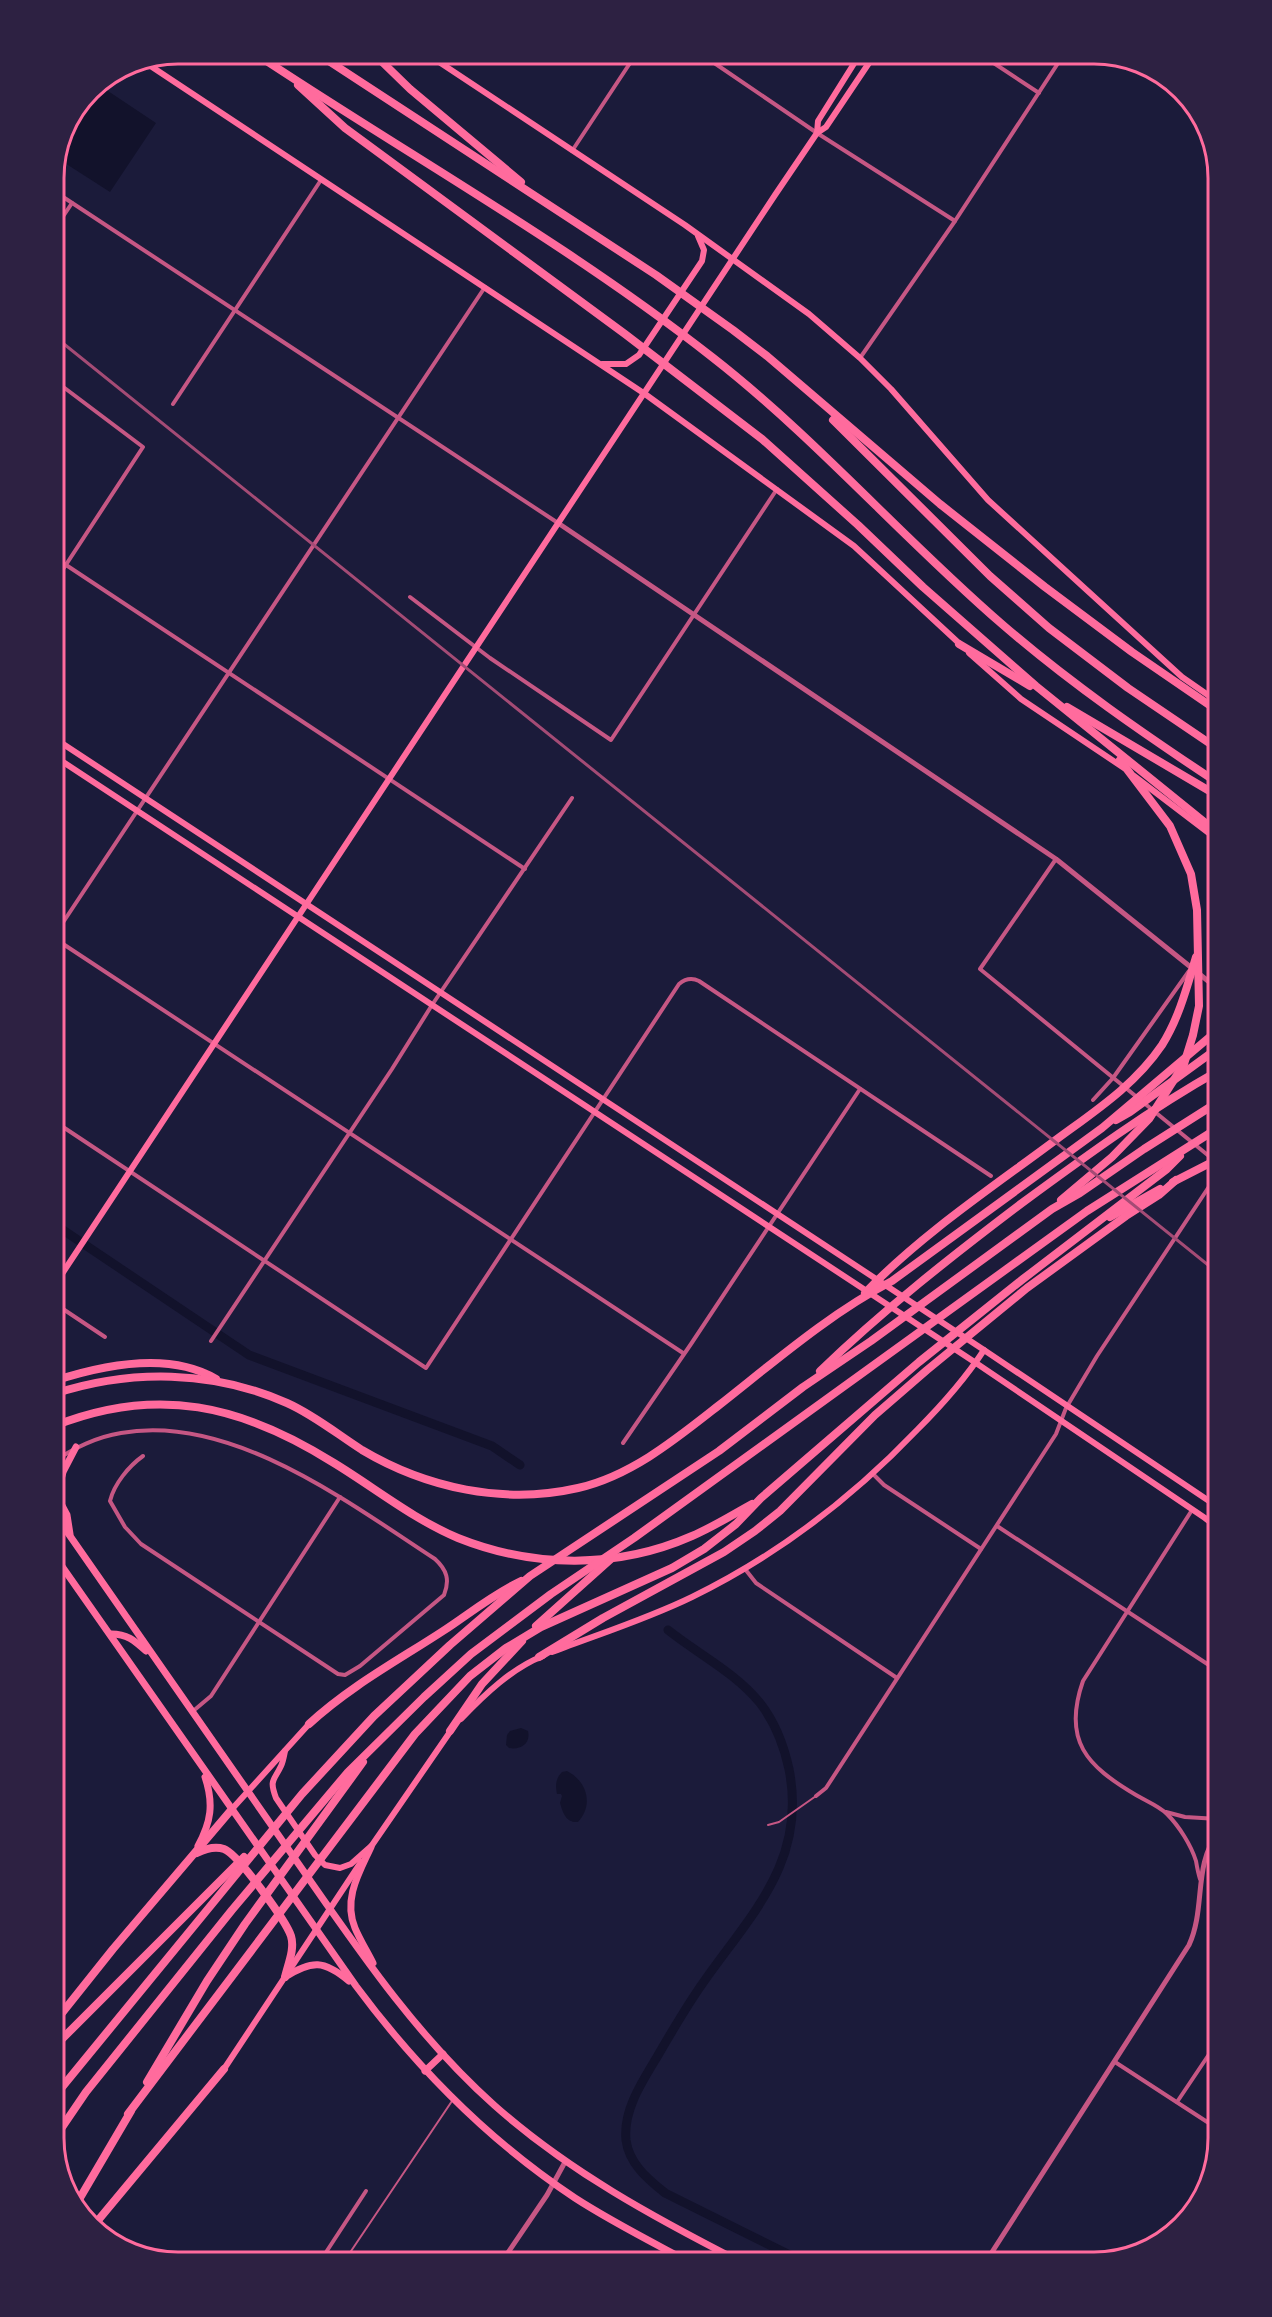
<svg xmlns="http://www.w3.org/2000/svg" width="1272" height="2317" font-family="'Golos Text',sans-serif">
	<rect width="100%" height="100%" fill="#1b1b3a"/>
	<g fill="#12122b">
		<polygon points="99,85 156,123 110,192 57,158 64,131 91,90"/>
		<path d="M521,1728l7,3c3,13 -8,19 -19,17l-3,-3 1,-10 3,-4z"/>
		<path d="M567,1771c20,10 27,34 11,51 -12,1 -15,-9 -18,-19l2,-7 -1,-2h-4c-2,-9 -1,-16 5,-22z"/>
	</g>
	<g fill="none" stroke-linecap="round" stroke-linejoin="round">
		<g stroke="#12122b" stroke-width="9">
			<polyline points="54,1224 249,1355 492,1446 520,1465"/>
			<path d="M668,1630c30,24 68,43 92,73 15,19 24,43 29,66 18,91 -36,143 -84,211 -18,25 -33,51 -48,77 -15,25 -34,53 -31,83 3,24 22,39 39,53l141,70"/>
		</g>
		<g stroke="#c65784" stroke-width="2">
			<polyline points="768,1825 779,1822 816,1796"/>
			<polyline points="343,2263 452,2101"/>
		</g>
		<g stroke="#c65784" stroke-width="4">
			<polyline points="701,54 817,133 955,221"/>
			<polyline points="980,54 1039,93"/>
			<polyline points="572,151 636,54"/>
			<polyline points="54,191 558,523"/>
			<polyline points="54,230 72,203"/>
			<polyline points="860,358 955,221 1064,54"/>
			<polyline points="173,404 321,180"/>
			<polyline points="54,557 525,869"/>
			<polyline points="54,583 143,447 54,380"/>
			<polyline points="410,597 490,658 611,740 777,489"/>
			<polyline points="1056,859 980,969 1138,1098"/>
			<polyline points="54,936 485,287"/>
			<polyline points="54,938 683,1353"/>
			<polyline points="1093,1100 1113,1078 1189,971"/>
			<polyline points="1144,1103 1215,1161"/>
			<path d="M54,1121l372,247 253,-384c6,-5 12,-7 20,-3l292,195"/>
			<polyline points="54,1303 105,1337"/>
			<polyline points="211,1341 392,1069 432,1005 572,798"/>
			<polyline points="623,1443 691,1344 860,1089"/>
			<path d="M54,1461c21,-13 42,-24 67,-28 110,-20 228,70 314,126 12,11 15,21 9,36l-84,71 -15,9 -7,-1 -197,-130 -16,-17 -15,-26c4,-17 19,-35 33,-45"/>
			<polyline points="873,1474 884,1485 981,1549"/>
			<path d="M1192,1510l-109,171c-21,60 4,85 53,114 10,6 23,11 31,19 12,12 24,31 29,47 1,6 2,12 4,18"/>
			<polyline points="997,1526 1218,1671"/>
			<polyline points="745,1569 756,1583 897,1678"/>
			<polyline points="192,1712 211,1696 340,1497"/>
			<polyline points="816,1796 826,1788 1056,1434 1066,1408 1097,1356 1218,1173"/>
			<polyline points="1166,1812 1185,1817 1218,1819"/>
			<polyline points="1115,2062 1218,2129"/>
			<polyline points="1177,2102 1218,2041"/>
			<polyline points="319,2263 366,2191"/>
		</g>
		<g stroke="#c65784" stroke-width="5">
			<polyline points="558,523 1056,859 1218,989"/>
			<polyline points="501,2263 547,2195 565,2162"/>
			<path d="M985,2263l204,-318c17,-37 4,-80 29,-112"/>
		</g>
		<g stroke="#ff6b9d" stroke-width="6">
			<polyline points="427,54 685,225 809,314 860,358 891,389 988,500 1182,677 1218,702"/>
			<polyline points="143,61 645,394 854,546 962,646"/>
			<polyline points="817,133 818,121 860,54"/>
			<polyline points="602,364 626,364 639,355 702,261 704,250 698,236"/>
			<polyline points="969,653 1021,699 1124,768"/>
			<polyline points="54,738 984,1350 1218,1507"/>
			<polyline points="54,756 976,1363 1205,1518 1218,1528"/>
			<polyline points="1134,776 1218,840"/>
			<polyline points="54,1286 775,195 817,133 826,127 875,54"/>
			<path d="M552,1652c47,-18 95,-33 140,-55 84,-41 160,-99 225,-167 24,-24 48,-51 67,-80"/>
			<path d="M461,1719c23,-24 51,-51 82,-63"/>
			<path d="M285,1751c-1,5 -2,11 -4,15 -7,15 -12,13 -5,32l39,57 10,10 15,3 11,-4 18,-16"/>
			<polyline points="232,1809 309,1724"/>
			<polyline points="368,1851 452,1729"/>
			<polyline points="224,2069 361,1862"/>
		</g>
		<g stroke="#ff6b9d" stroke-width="7">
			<path d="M54,1513c77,111 154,222 232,333 64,91 124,184 208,259 74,66 161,113 249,158"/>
			<polyline points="70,1534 67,1515 60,1502 58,1490 63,1472 76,1447"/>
			<path d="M54,1555l302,431c61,82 133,155 219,212 37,24 77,44 116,65"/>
			<path d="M111,1634c16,0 23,6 35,17"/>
			<path d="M198,1846c13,-24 16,-42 7,-69"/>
			<path d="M371,1847c-12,26 -28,52 -16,81 5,12 12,23 18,35"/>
			<path d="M285,1977c27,-17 39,-17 64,4"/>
			<polyline points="425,2071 443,2054"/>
		</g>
		<g stroke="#ff6b9d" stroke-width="8">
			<path d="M256,54c152,101 312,190 456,303 104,81 191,182 291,268 67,58 141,109 215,158"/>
			<polyline points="318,54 656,275 733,330 767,356 940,504 1045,587 1132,652 1218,711"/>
			<polyline points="374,54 410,89 521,182"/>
			<polyline points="298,85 345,128 625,334 762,439 858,525 923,587 1036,686 1218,833"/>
			<polyline points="833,420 990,576 1049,628 1128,688 1218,749"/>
			<polyline points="959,644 1030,686"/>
			<polyline points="1067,707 1218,796"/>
			<polyline points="1116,1120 1130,1112 1218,1048"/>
			<polyline points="1173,1182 1218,1159"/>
			<polyline points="1061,1200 1112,1157 1149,1119 1184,1064 1193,1035 1199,1006 1197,910 1191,874 1170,826 1120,760"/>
			<polyline points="1110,1217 1160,1189"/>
			<path d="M865,1293c54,-57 129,-107 192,-154 38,-28 78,-54 105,-94 17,-27 25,-58 34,-88"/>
			<path d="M820,1371c63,-61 132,-115 202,-168 64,-47 127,-93 196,-132"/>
			<path d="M54,1381c49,-16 115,-30 162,-2"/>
			<path d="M54,1394c76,-25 159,-24 233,9 27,12 50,31 75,47 64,38 142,55 216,38 53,-12 98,-49 140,-82 56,-44 111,-92 174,-125l210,-153 116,-98"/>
			<path d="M54,1426c103,-41 188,-21 280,37 41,25 79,56 124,75 75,30 159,31 234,-2 21,-9 40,-21 60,-32"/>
			<polyline points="536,1626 612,1558"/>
			<polyline points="539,1657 603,1618 724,1552 755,1531 780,1511 875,1415 927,1370 1027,1288 1126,1216 1159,1195 1176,1180"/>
			<path d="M309,1724c40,-37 88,-63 134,-93 26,-17 49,-36 78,-50"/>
			<polyline points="450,1731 482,1684 522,1641"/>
			<path d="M197,1853c8,-4 17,-7 27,-4 14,5 62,72 67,87 4,13 -3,28 -6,41"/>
			<polyline points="54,2023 113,1949 232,1809"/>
			<polyline points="54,2047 244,1857"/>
			<polyline points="147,2082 207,1981 245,1924 363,1762"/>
			<polyline points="54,2097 302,1794 374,1716 450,1645 530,1576 719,1451 803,1387 871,1341 1052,1209 1080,1193 1144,1149 1218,1102"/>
			<polyline points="128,2114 415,1734 470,1676 506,1648 541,1627 672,1568 704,1549 736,1524 761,1498 919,1362 1023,1279 1167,1169 1180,1156"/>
			<polyline points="54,2139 86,2092 232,1910 348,1772 424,1697 471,1654 551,1594 634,1538 1087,1211 1218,1128"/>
			<polyline points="77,2203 131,2111"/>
			<polyline points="95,2224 224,2069"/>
		</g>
		<polyline stroke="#a44b75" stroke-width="3" points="54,336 1218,1273"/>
	</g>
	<path d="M0 0H1272V2317H0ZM178 64H1094A114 114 0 0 1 1208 178V2138A114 114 0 0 1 1094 2252H178A114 114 0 0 1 64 2138V178A114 114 0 0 1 178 64Z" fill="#2d2142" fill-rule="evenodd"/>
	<path fill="none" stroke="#ff6b9d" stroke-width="3" d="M178 64H1094A114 114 0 0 1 1208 178V2138A114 114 0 0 1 1094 2252H178A114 114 0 0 1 64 2138V178A114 114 0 0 1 178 64Z"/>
</svg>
